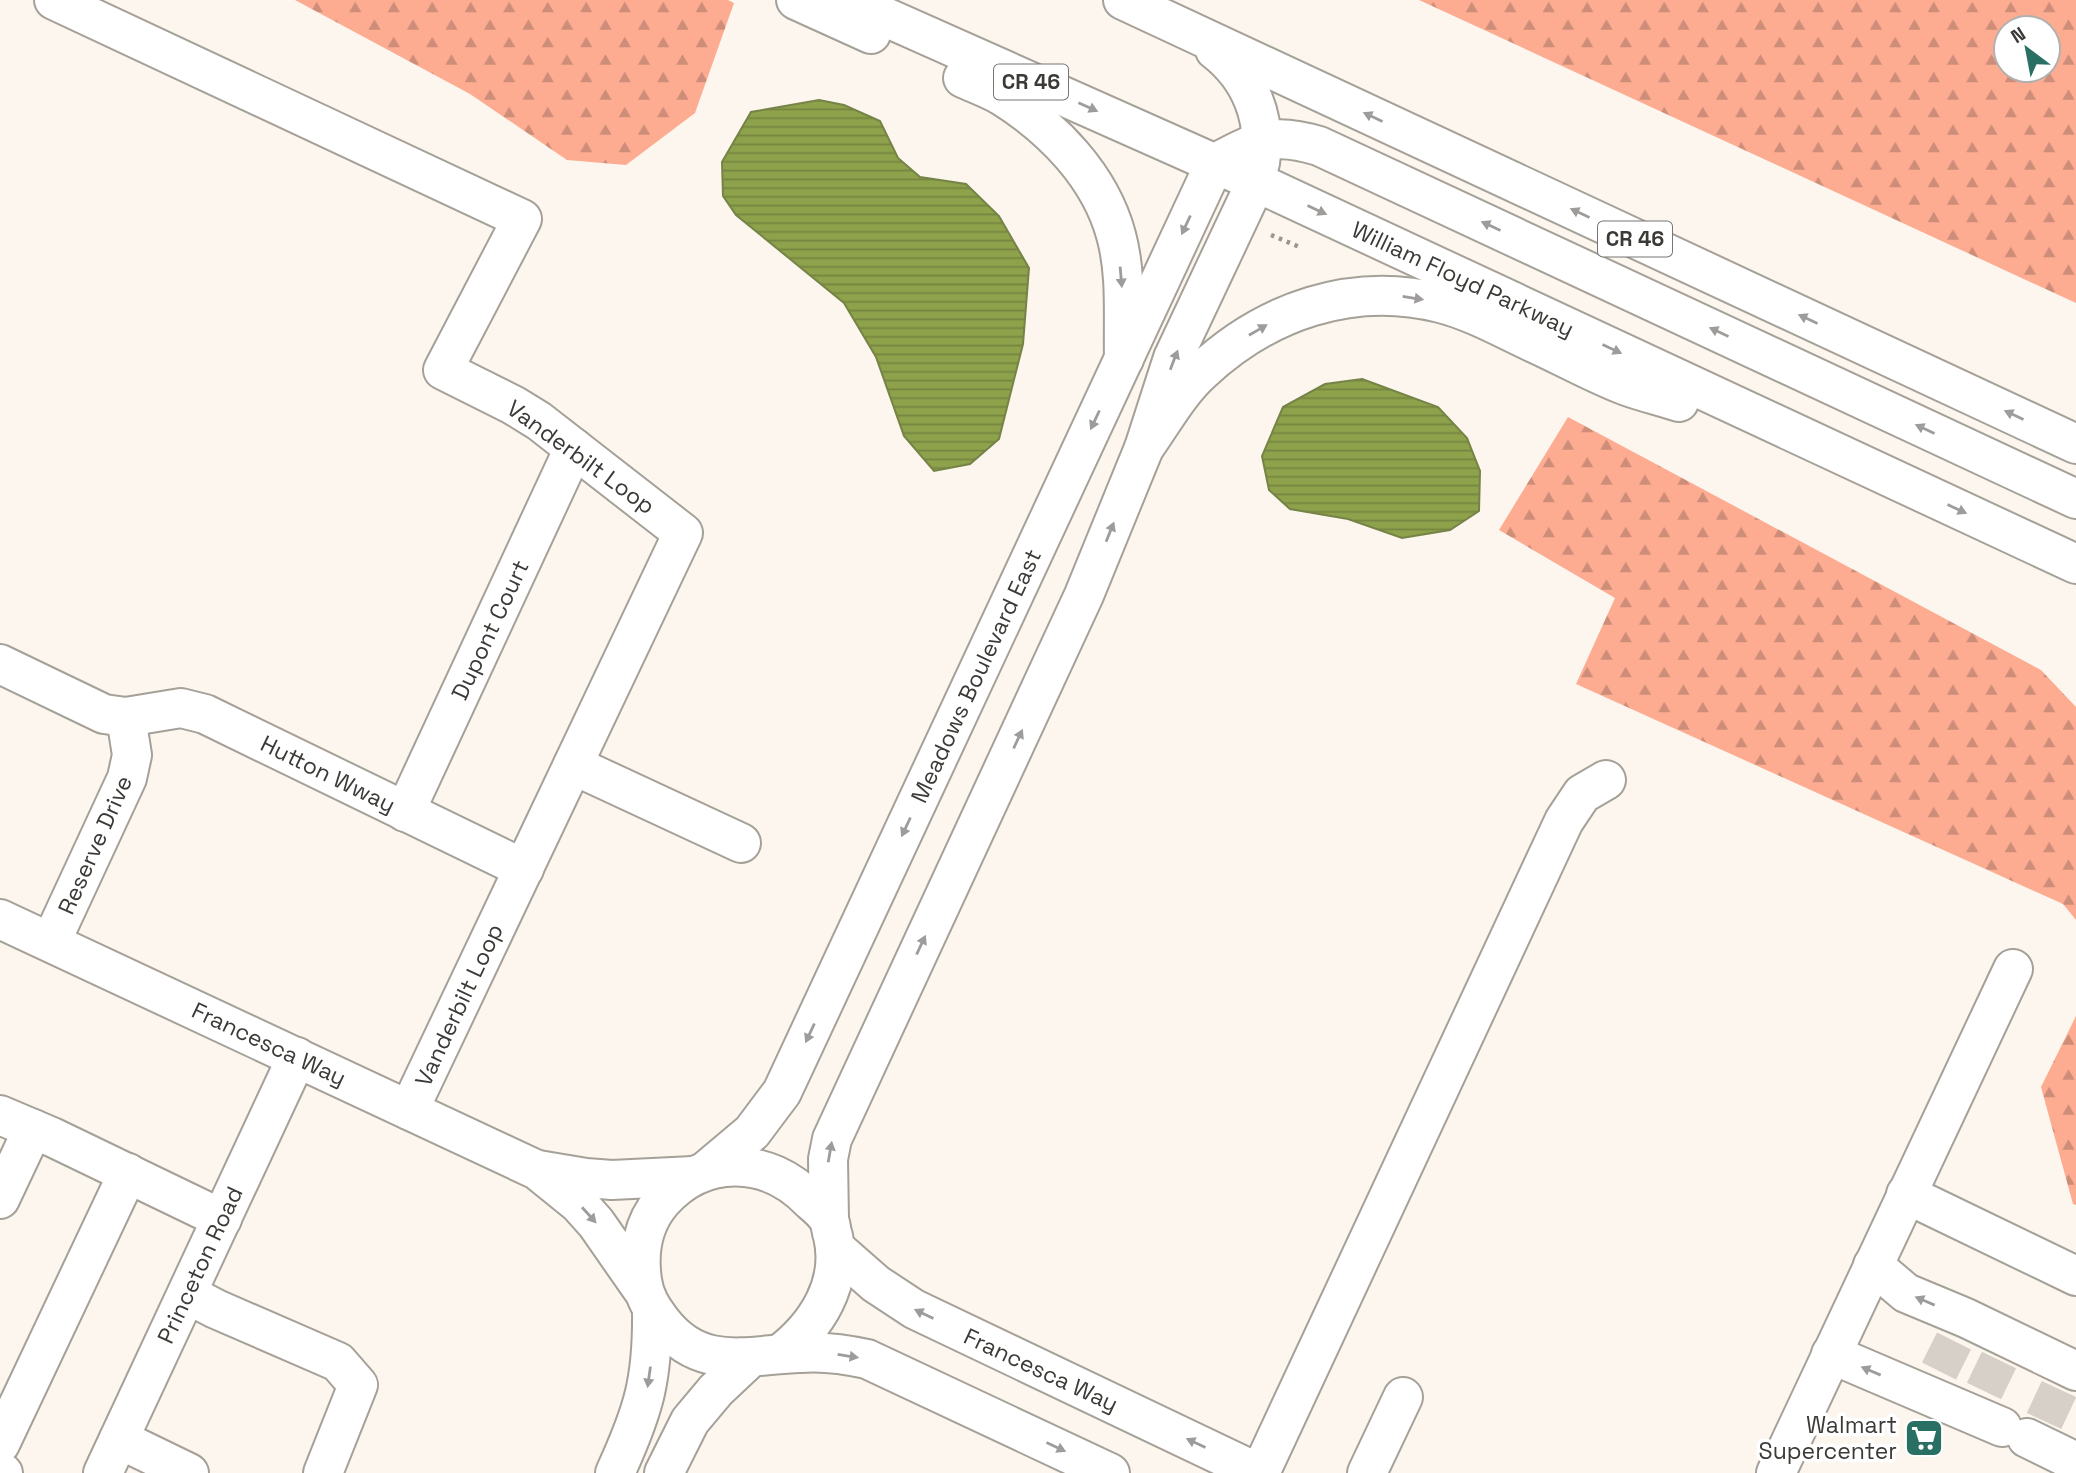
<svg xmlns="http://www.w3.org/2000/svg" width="2076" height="1473" font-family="'Space Grotesk',sans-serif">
	<defs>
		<pattern id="forest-firs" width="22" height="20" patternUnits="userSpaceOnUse" patternTransform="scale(1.75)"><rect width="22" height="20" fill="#fdac92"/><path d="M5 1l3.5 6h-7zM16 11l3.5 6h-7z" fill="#ce8d78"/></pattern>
		<pattern id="water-rules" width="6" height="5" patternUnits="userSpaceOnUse" patternTransform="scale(1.75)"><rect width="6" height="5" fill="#8ea24c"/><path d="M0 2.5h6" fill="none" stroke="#758540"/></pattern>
	</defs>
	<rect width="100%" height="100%" fill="#fcf6ee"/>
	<g fill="url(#forest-firs)" fill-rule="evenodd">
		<polygon points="295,0 728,0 734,3 695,113 626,165 567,160 470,94"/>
		<path d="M1419,0h657v303zM2006,28h42v42h-42z"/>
		<polygon points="1568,417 2041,670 2076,707 2076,920 2063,904 1576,684 1615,598 1499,530"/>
		<polygon points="2076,1016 2076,1205 2073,1204 2041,1087"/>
	</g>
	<g fill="url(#water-rules)" stroke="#758346" stroke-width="2">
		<polygon points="819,100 844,105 880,121 898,158 920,177 966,184 999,216 1029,268 1023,344 999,439 970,464 934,471 904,436 876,357 844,303 736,215 723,196 722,162 751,112"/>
		<polygon points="1362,379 1438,407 1467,438 1480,471 1479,511 1450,530 1402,538 1348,519 1290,509 1269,490 1262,456 1283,407 1325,384"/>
	</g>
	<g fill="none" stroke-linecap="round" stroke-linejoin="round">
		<g stroke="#d6d0c9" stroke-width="38" stroke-dasharray="38 19" stroke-linecap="butt">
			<polyline points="1939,1371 1954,1341"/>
			<polyline points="1984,1391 1999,1360"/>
			<polyline points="2044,1421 2059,1389"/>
		</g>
		<g stroke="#a5a098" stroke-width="42">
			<g id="minor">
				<polyline points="54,0 522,219 443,370 513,405 539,421 683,533 409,1110"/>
				<polyline points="0,664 104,714 126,717 181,708 205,714 524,869"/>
				<polyline points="573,765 741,843"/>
				<polyline points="405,812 574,448"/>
				<polyline points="0,919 537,1170 579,1204 596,1223 642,1289"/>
				<polyline points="51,942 127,778 132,755 126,717"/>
				<polyline points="0,1115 52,1137 222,1219"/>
				<polyline points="708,1169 752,1132 782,1092 1215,163"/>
				<polyline points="538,1170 586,1178 612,1180 693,1176"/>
				<polyline points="1906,1194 2076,1276"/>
				<polyline points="0,1199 33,1129"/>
				<polyline points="829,1220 828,1159 832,1139 1084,595 1144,448 1173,358 1256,182"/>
				<polyline points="835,1248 876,1284 914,1309 1258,1473"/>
				<polyline points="1873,1265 1906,1293 1966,1318 2076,1371"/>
				<polyline points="187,1294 216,1309 338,1362 358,1385 323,1473"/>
				<path d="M780,1354c37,-28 64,-71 53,-118 -2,-5 -2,-12 -4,-16 -4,-7 -12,-14 -18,-19 -43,-45 -107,-47 -149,0 -19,22 -24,51 -20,79 2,17 10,29 20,42 39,50 85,33 137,31 23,-2 46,1 68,6l243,114"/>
				<polyline points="1831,1354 2002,1427"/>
				<polyline points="2027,1438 2076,1462"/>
				<polyline points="119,1439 189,1473"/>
				<polyline points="0,1444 128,1173"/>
				<polyline points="0,1472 3,1473"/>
				<polyline points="103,1473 297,1057"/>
				<path d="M615,1473c29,-63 38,-94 37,-164"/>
				<polyline points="664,1473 690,1421 716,1390 749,1359"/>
				<polyline points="1260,1473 1564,821 1582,794 1606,780"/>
				<polyline points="1367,1473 1403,1397"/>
				<polyline points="1776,1473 2013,969"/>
			</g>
		</g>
		<g stroke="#a5a098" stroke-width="42">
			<g id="highway">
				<polyline points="796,0 871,34"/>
				<polyline points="847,0 1256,182 2076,564"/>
				<polyline points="1123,0 2076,444"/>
				<path d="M1215,50c36,28 52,69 45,113"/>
				<path d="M963,78c13,6 27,11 39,18 51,32 98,80 114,139 11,39 7,83 8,124"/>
				<path d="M1215,163c42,-21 55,-32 104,-17l757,353"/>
				<path d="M1144,448c18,-25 34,-55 57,-76 65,-61 151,-91 239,-69 32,8 62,25 92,39 31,14 61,31 92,43 18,7 37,11 55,17"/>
			</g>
		</g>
		<polyline stroke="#99958f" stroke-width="4.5" stroke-dasharray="3.5 5" stroke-linecap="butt" points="1271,235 1302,248"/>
		<use href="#minor" stroke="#fff" stroke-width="38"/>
		<use href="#highway" stroke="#fff" stroke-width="38"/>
	</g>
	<defs><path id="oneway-solid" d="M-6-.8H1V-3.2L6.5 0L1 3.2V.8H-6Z" transform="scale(1.75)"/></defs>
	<g fill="#9e9c9b">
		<use href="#oneway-solid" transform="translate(1088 107) rotate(24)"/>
		<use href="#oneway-solid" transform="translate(1373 117) rotate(-155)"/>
		<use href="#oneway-solid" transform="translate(1317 210) rotate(25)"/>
		<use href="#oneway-solid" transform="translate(1580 213) rotate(-155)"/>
		<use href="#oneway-solid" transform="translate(1186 225) rotate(115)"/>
		<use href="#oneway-solid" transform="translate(1491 226) rotate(-155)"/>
		<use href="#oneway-solid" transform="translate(1121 277) rotate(85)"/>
		<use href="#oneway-solid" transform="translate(1413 298) rotate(9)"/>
		<use href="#oneway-solid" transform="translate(1808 319) rotate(-155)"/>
		<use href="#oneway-solid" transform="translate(1258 330) rotate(-30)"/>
		<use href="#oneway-solid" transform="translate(1719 332) rotate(-155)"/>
		<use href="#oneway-solid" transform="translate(1612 349) rotate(25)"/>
		<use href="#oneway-solid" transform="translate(1174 360) rotate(-69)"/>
		<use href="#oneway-solid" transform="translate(2014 415) rotate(-155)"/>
		<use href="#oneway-solid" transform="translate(1095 420) rotate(115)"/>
		<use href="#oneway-solid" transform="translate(1925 429) rotate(-155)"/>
		<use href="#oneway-solid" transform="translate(1957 509) rotate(25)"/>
		<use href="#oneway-solid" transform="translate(1110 532) rotate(-68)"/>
		<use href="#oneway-solid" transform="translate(1018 739) rotate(-65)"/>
		<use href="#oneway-solid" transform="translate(906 827) rotate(115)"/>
		<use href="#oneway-solid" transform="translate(921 945) rotate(-65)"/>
		<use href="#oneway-solid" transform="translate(810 1033) rotate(115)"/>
		<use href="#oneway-solid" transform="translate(830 1152) rotate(-80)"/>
		<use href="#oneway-solid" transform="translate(589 1215) rotate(48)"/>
		<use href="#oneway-solid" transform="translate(1925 1301) rotate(-157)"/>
		<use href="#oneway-solid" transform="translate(924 1314) rotate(-154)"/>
		<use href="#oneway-solid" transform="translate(848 1356) rotate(9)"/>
		<use href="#oneway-solid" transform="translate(1871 1371) rotate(-157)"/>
		<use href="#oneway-solid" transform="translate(649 1377) rotate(98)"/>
		<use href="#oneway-solid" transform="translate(1196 1443) rotate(-155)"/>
		<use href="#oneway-solid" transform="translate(1056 1447) rotate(25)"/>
	</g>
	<defs>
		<g id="supermarket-square" transform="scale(2.0125)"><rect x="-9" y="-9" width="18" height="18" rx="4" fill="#296f64" stroke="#fff"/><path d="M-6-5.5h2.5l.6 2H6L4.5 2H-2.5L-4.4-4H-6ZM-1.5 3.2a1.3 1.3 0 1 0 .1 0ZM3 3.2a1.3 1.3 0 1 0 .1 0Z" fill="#fff"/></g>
	</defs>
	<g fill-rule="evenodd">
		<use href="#supermarket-square" x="1924" y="1438"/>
	</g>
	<g text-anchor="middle" stroke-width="7" stroke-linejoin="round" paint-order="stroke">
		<g fill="#fff" stroke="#767573" stroke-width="2">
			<rect x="994" y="64.5" width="74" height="35" rx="5"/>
			<rect x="1598" y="221.5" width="74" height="35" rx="5"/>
		</g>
		<g font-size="21" font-weight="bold" fill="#3c3a37">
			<text x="1031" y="89">CR 46</text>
			<text x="1635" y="246">CR 46</text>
		</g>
		<g font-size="23" fill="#3c3a37" stroke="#fff">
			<text transform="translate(1463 279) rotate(25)" y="8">William Floyd Parkway</text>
			<text transform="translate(581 457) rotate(36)" y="8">Vanderbilt Loop</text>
			<text transform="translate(490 630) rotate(-65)" y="8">Dupont Court</text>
			<text transform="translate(976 676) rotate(-65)" y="8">Meadows Boulevard East</text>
			<text transform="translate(328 774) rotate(26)" y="8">Hutton Wway</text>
			<text transform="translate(95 845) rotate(-66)" y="8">Reserve Drive</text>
			<text transform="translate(459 1005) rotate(-65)" y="8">Vanderbilt Loop</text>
			<text transform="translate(269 1044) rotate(25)" y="8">Francesca Way</text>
			<text transform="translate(200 1265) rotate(-65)" y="8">Princeton Road</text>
			<text transform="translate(1041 1370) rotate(25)" y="8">Francesca Way</text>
		</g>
		<g font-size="23" fill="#3c3a37" stroke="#fff" text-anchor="end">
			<text x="1897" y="1433">Walmart<tspan x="1897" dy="26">Supercenter</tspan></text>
		</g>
	</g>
	<g transform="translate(2027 49) rotate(328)"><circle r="33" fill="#ffffff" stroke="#b1b0af" stroke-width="2"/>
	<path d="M0-5L12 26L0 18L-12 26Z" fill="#296f64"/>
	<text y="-10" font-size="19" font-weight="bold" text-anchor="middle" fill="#3c3a37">N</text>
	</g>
</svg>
